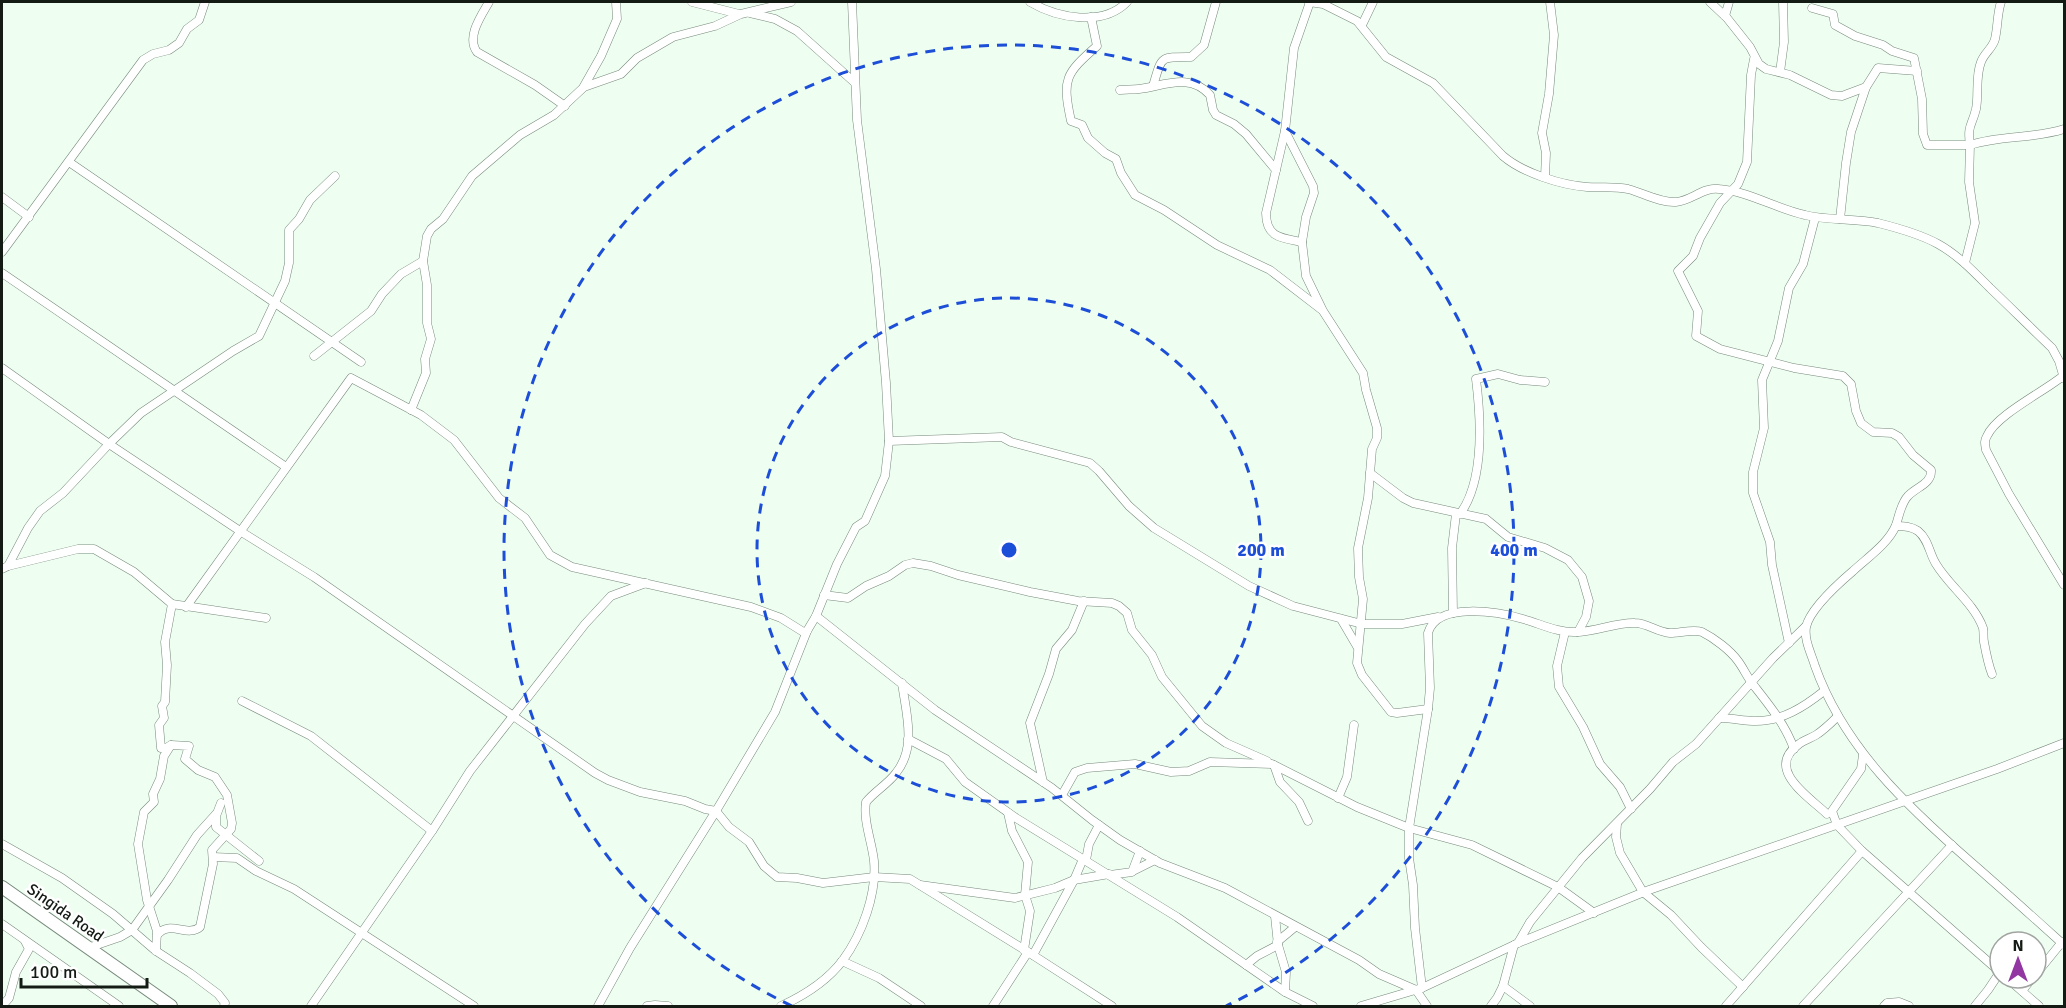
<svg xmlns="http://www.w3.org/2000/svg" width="2066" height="1008" font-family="Signika,sans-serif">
	<rect width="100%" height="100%" fill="#eefef1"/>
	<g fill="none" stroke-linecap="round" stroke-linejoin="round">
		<g stroke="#778a7c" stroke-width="9">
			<g id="minor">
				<path d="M489,2c-8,14 -23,35 -12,50l58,33 30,21"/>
				<polyline points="692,2 739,14"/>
				<path d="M1030,2c27,16 73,25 97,0"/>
				<path d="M1309,2l14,2 34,17 29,36 47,26 70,73c20,17 58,29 84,31 14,1 27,-1 41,2 15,4 32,14 48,13 15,-1 27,-15 43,-13 29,2 58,20 86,26 24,6 49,3 73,8 20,5 42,11 60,21 20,11 36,28 52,44 21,20 41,40 62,60l7,13 5,17"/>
				<polyline points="1710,2 1727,18 1750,47 1759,64 1766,69 1790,75 1831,95 1842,96 1866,87 1878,68 1917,71"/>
				<path d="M2001,2c-4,12 -3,24 -6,37 -2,9 -11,14 -14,23 -6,15 -2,32 -5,47 -4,17 -9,16 -6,36 31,-10 64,-6 94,-16"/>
				<polyline points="1812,8 1833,14 1835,25 1855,36 1883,45 1892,51 1914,58 1922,99 1923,134 1927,145 1970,145 1969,182 1975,223 1965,263"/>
				<polyline points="750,13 775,19 797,31 854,82"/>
				<polyline points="1725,16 1729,2"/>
				<path d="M1091,17l6,29c-32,28 -35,33 -26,75l11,4 6,13 17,15 11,6 5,14 14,22 29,15 53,35 53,25 52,40"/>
				<polyline points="1362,25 1373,2"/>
				<path d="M1754,59l-3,16 -4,87 -9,22 -18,19 -20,35 -7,18 -15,15 20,40 -2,25 24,13 74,19 49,8 8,8 5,27 5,12 12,9 19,1 7,4 14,18 18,15c1,14 -15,17 -23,26 -7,7 -9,20 -12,29 -7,18 -29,33 -43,46 -14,12 -43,38 -47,56 -2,13 5,26 9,39 29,82 93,141 157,197 31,27 62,55 92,82"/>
				<polyline points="1780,72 1784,42 1783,2"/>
				<polyline points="584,86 601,56 617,19 616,2"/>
				<path d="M1153,86c9,-30 6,-29 38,-29l13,-12 12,-43"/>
				<path d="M1120,90c6,-1 13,0 19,-1 25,-3 51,-17 71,6l3,15 3,5 18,9 12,10 30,36"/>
				<polyline points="1285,131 1313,186 1314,193 1306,217 1302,242 1306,276 1323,311 1363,373 1366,390 1377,428 1377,438 1372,449 1368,498 1358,548 1359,577 1363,599 1357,663 1362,675 1391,712 1397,713 1428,709"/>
				<polyline points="69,162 361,362"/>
				<polyline points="1545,177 1546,153 1542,133 1549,94 1554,35 1550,2"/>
				<polyline points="2,197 29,217"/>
				<polyline points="1840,219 1846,163 1851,132 1866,87"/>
				<path d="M1302,242c-20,-4 -36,-4 -36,-29l19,-82 9,-83 16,-46"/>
				<polyline points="2,252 143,60 153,54 169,50 179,43 187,29 199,20 205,2"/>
				<polyline points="2,273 286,467"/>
				<polyline points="314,356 371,311 382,294 401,274 423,261"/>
				<polyline points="2,368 109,444 240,531 314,577 595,773 608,780 640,792 685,801 705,809 716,811 729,827 749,842 764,866 777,877 797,878 823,883 874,877 910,879 1028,952 1112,1006"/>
				<path d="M2063,376c-18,15 -67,39 -76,60 -3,5 -2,8 -1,14l23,44 55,91"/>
				<polyline points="411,410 426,373 425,359 431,339 427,323 427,285 423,261 427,236 431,229 443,219 472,176 520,135 554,115 584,87 621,74 637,58 673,37 715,26 741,14 791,2"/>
				<polyline points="889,441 1002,437 1011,442 1090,463 1099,471 1129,506 1154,528 1249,586 1293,606 1362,624 1402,624 1438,617"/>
				<polyline points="1370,473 1403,498 1413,503 1486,519 1508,537 1545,548 1568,560 1582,577 1589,601 1586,617 1578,632"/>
				<path d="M1460,514c25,-34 21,-95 16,-135l22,-5 22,6 25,2"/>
				<path d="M1896,526c7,0 15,0 22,5 11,9 11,22 18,33 13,22 38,39 47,64 1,5 0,9 1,14 2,11 4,22 8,32"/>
				<polyline points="8,566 78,549 94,549 134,572 172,604 266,618"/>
				<polyline points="2,569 8,566 28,528 40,511 63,493 109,444 141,413 233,351 259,336 285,281 289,263 289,230 299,219 310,200 335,176"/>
				<polyline points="824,595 848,598 866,586 889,576 905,565 913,563 931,566 958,575 1030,592 1078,601 1112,603 1119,606 1127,613 1132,630 1152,655 1162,677 1202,726 1226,743 1267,761"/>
				<polyline points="186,607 351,378 421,415 454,440 499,498 525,518 550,555 572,567 751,607 781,618 805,633 807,631"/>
				<polyline points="1453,613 1452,548 1456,514"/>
				<polyline points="816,616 935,710 1052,788 1092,820 1120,840 1160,863 1225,888 1359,960 1379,974 1416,990 1427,1006"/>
				<polyline points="1341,619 1358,648"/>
				<polyline points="1565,632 1557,666 1559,687 1583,727 1600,764 1620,787 1631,809"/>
				<polyline points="1789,643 1772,565 1770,542 1753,493 1753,472 1764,428 1762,380 1778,341 1789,288 1803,264 1815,218"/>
				<polyline points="242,701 311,736 432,831"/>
				<path d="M1719,718c12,0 25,3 37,3 26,0 48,-14 68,-30"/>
				<polyline points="908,739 946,759 965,782 1016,818 1177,917 1285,992 1313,1006"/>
				<polyline points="1863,755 1861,769 1832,811 1837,825 1862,851 2000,972"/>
				<polyline points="1274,765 1280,782 1299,802 1308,821"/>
				<polyline points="1043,782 1030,723 1049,674 1056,649 1072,630 1084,601"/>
				<polyline points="1062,795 1075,772 1087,768 1135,764 1171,772 1189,771 1210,762 1272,764 1357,807 1409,828 1472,845 1558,887 1594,913"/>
				<polyline points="1338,798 1347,777 1354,725"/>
				<polyline points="221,803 216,816 216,827 259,861"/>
				<polyline points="1008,813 1012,831 1028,862 1025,895 1030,911 1024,950"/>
				<path d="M1827,814c-18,-17 -63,-45 -28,-70 5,-4 12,-6 17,-9 8,-5 15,-12 22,-19"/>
				<polyline points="1617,824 1616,837 1620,853 1643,892 1671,915 1701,947 1743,987"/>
				<polyline points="2,844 62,878 113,914 156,951 190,973 218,994 225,1003 224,1006"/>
				<polyline points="213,857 237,858 256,871 294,889 474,1006"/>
				<polyline points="1086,860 1089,844 1099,825"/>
				<polyline points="1133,871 1155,860"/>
				<polyline points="1110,875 1132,872 1140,851"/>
				<polyline points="920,885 1015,898 1055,888 1074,880 1109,874"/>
				<polyline points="1275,916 1278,945 1286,972 1285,992"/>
				<polyline points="2,924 119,1006"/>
				<path d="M157,935c13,-16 30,3 43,-8l13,-63 -1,-14 19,-21 1,-6 -5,-28 -12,-18 -17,-7 -13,-11 4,-13 -18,-1"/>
				<polyline points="1277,942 1295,927"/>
				<polyline points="1518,943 1530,922 1582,858 1650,789 1673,762 1696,744 1773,658 1806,626"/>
				<polyline points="88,948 120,937 132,930 168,880 197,835 216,814"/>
				<polyline points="156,951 157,931 147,900 138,844 144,812 154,802 153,794 160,779 164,756 171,745 166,748 161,748 159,725 164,718 162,706 165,702 167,665 165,642 172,604"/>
				<polyline points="1033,955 1074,880 1083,859"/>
				<polyline points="842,961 879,978 921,1006"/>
				<polyline points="1246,965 1257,956 1278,945"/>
				<polyline points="2036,974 2062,942"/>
				<polyline points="2007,978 2039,1006"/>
				<polyline points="1503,986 1530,1006"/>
				<path d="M1422,988l-7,-60 -2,-43 -4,-27v-30l19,-119 2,-21 -2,-55c9,-32 71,-21 95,-14 18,5 35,14 53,13 20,0 40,-10 59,-9 12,0 22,9 35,10 10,0 23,-4 32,-1 12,6 28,18 36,29 6,8 10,18 17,26 15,19 31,39 39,62"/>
				<polyline points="2022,991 2032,978"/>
				<polyline points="2,1006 9,998 16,972 29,949 25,941"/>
				<polyline points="311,1006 432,831 470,771 585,624 611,596 646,583"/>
				<polyline points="598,1006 630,948 716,811 775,712 807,631 816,616 837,564 856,527 865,521 885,476 889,441 886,383 876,269 857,120 852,2"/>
				<polyline points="647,1006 655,1005 668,1006"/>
				<path d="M781,1006c22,-10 47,-26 62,-46 19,-26 34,-66 31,-99 -2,-19 -11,-40 -8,-59 9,-11 22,-18 30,-29 21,-26 10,-60 6,-90"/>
				<polyline points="993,1006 1028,952"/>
				<polyline points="1361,1006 1422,988 1514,945"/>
				<polyline points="1491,1006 1497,998 1503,986 1514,945 1518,943 1649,890 1997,769 2064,743"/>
				<polyline points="1726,1006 1862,851"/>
				<polyline points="1803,1006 1952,845"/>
				<polyline points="1884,1006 1887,1003 1899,1002 1909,1006"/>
				<polyline points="1975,1006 1988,990 2000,972"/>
			</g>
		</g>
		<g stroke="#778a7c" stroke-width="14">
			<polyline id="trunk" points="2,887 171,1006"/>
		</g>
		<use href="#minor" stroke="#fff" stroke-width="8"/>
		<use href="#trunk" stroke="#fff" stroke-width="12"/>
	</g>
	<g fill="none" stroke="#1d4ed8" stroke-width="3" stroke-dasharray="10 8">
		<circle cx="1009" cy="550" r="252"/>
		<path d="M792 1006A505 505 0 1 1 1226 1006"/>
	</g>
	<g text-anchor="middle" stroke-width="5" stroke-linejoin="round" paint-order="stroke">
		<g font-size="16" fill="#141b15" stroke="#fff">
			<text transform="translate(66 912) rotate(35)" y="6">Singida Road</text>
		</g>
	</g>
	<circle cx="1009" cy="550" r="9" fill="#1d4ed8" stroke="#fff" stroke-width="3"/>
	<g font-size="18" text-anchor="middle" font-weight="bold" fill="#1d4ed8" stroke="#fff" stroke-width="5" stroke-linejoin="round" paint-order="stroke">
		<text x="1261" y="556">200 m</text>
		<text x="1514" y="556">400 m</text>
	</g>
	<rect width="2066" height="1008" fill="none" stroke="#141b15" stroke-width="6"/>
	<g transform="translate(2018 960)"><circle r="28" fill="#ffffff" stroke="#a1a4a1" stroke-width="1.5"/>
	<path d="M0-4.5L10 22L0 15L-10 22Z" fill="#9237a2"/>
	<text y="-9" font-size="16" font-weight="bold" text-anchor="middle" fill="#141b15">N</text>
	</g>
	<path d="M21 978v9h126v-9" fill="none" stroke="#141b15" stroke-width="3"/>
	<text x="30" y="978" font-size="18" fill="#141b15" stroke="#ffffff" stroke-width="4.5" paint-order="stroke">100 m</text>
</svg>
